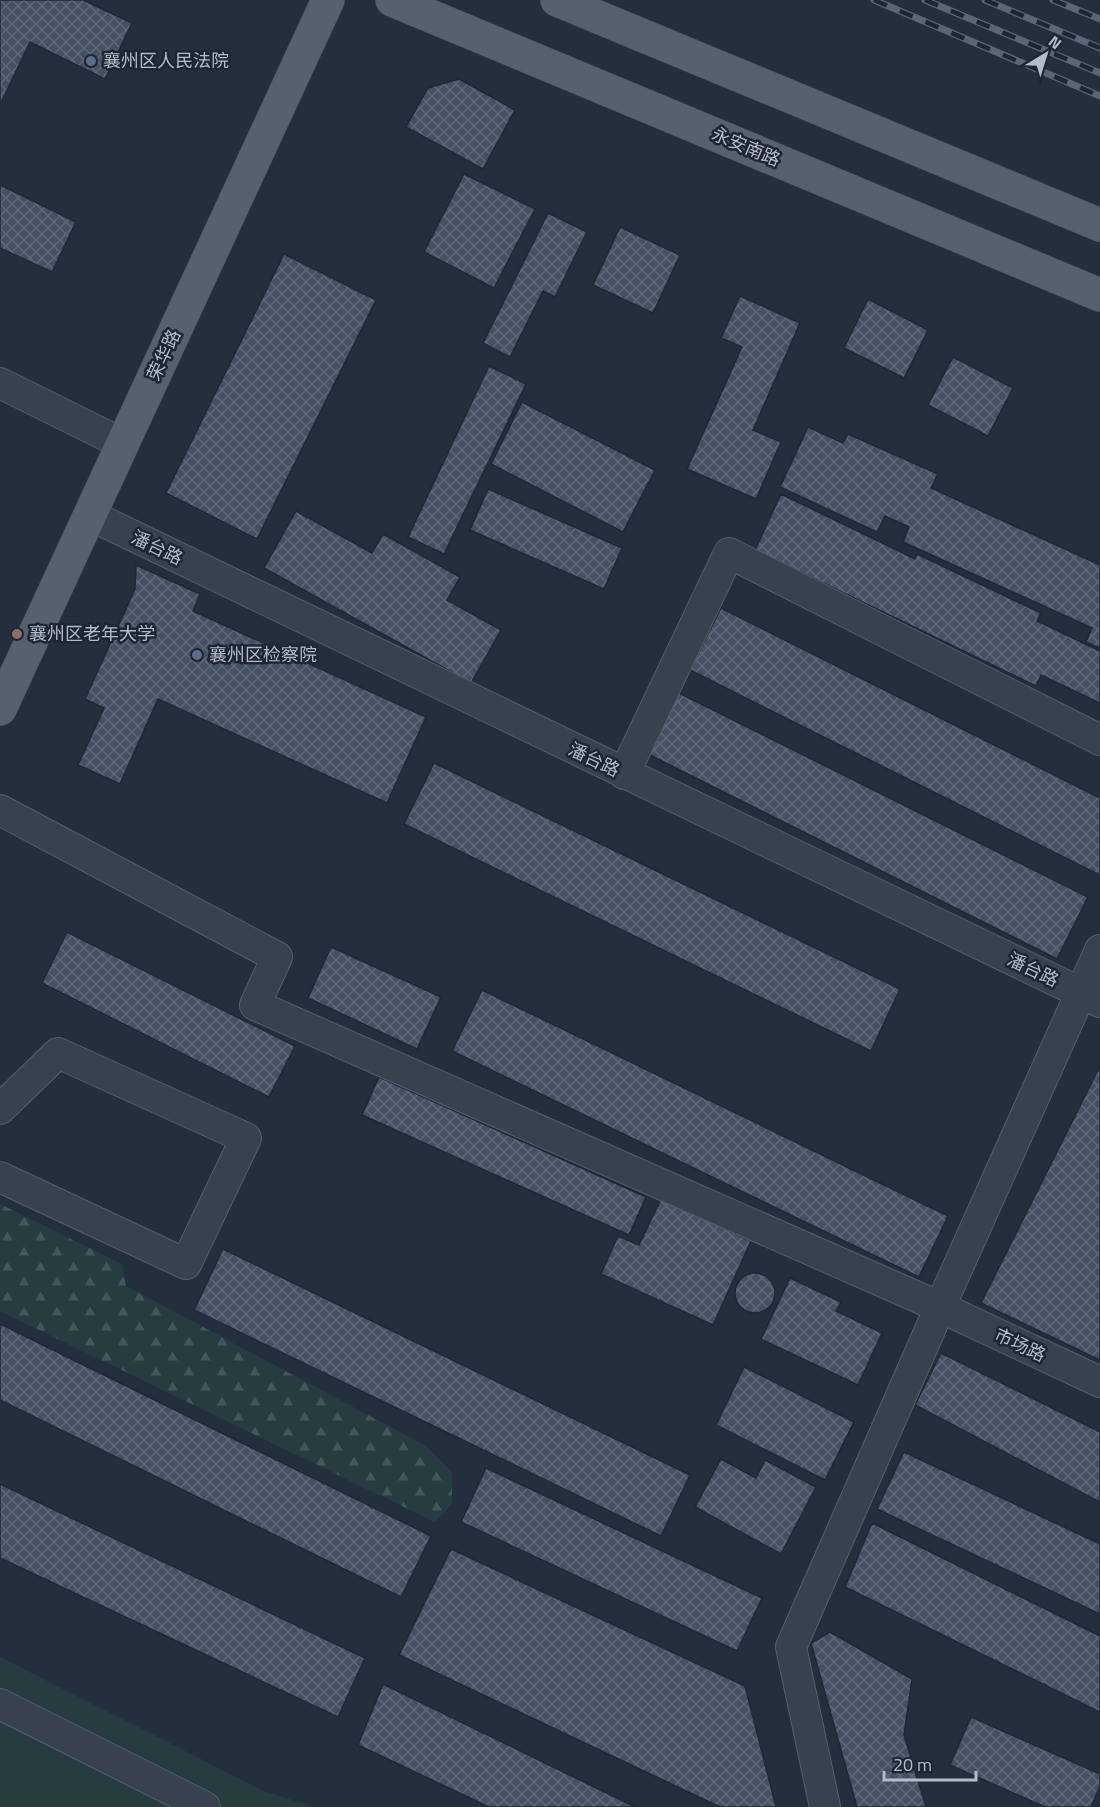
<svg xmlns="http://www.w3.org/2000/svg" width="1100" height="1807" font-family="'Titillium Web','Noto Sans SC',sans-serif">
	<defs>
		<pattern id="forest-firs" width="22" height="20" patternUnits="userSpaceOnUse" patternTransform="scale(1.5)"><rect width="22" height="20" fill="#263c3f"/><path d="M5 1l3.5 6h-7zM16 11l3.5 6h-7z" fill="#435659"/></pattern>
		<pattern id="building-cross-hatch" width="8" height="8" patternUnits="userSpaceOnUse" patternTransform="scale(1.5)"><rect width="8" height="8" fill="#455162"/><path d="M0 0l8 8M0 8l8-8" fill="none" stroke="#5d6877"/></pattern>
	</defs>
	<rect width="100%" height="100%" fill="#242f3e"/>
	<polygon fill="#263c3f" points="0,1657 264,1791 314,1807 0,1807"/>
	<polygon fill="url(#forest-firs)" points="0,1204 122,1264 126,1286 426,1446 452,1472 452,1504 435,1522 0,1311"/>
	<g fill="url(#building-cross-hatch)" stroke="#1f2835" stroke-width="1.5">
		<polygon points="0,0 83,0 132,23 105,79 30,42 0,105"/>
		<polygon points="459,79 515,110 483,169 406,127 428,88"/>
		<polygon points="464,174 535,209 494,288 424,252"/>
		<polygon points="0,185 76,222 52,272 0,248"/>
		<polygon points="548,213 587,232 555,297 543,291 510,357 483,343"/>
		<polygon points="620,227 680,255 653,313 593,285"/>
		<polygon points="284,254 376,300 257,539 166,493"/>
		<polygon points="740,296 800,323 753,430 781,442 756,499 687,469 742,347 721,338"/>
		<polygon points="868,299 928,330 904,378 844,348"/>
		<polygon points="953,357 1013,388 988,436 928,405"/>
		<polygon points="489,366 526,384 444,554 408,537"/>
		<polygon points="522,402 655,470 623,532 491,464"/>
		<polygon points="808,427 843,443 848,434 938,474 931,488 1100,565 1100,648 1086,642 1092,628 903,542 909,527 885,516 877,532 780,487"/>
		<polygon points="488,489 622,548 604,589 470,530"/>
		<polygon points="781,494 915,559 917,554 1041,613 1037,621 1100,651 1100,703 1041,675 1036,686 755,550"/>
		<polygon points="296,511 372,553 383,534 460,577 447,600 501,630 471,683 264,568"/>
		<polygon points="136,565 200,594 193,611 426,717 387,803 158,699 120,784 78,765 104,708 85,699 135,589"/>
		<polygon points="721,608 1100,798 1100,875 690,670"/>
		<polygon points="677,692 1088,897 1057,959 646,753"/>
		<polygon points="434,763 900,989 871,1051 404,824"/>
		<polygon points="67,932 295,1046 269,1097 42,983"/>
		<polygon points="331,947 441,997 417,1049 308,998"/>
		<polygon points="482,990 948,1216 919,1277 452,1051"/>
		<polygon points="1100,1066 1100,1360 981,1303"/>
		<polygon points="379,1077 646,1197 629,1235 362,1115"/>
		<polygon points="661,1199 751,1241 713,1325 601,1274 618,1236 639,1245"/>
		<polygon points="223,1249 690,1475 661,1536 194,1310"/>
		<circle cx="755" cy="1293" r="20"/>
		<polygon points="790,1278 841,1302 836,1311 882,1333 858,1385 761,1339"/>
		<polygon points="0,1324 431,1536 401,1597 0,1400"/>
		<polygon points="941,1353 1100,1432 1100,1502 915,1405"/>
		<polygon points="744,1367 854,1422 825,1480 716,1425"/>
		<polygon points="904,1452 1100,1544 1100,1614 877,1509"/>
		<polygon points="721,1459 756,1478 765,1460 816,1487 781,1554 695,1507"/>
		<polygon points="486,1468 762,1598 737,1651 461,1522"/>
		<polygon points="0,1484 365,1658 338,1717 0,1558"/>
		<polygon points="872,1523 1100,1636 1100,1712 845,1587"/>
		<polygon points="451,1549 745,1686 776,1807 720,1807 399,1655"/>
		<polygon points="830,1632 912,1679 904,1735 926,1807 857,1807 811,1643"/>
		<polygon points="383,1684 635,1807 489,1807 358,1745"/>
		<polygon points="971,1717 1100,1774 1100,1786 1091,1807 1045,1807 950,1765"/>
	</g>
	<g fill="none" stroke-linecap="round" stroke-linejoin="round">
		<g stroke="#565f6c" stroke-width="32">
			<g id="minor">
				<polyline points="0,383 123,444"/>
				<polyline points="90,515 1100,1002"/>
				<polyline points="624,774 729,553 1100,740"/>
				<polyline points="0,810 277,957 255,1005 940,1307 791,1647 825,1807"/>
				<polyline points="1100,950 940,1307 1100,1382"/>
				<polyline points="0,1109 58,1053 246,1138 186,1264 0,1177"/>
				<polyline points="0,1704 205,1807"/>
			</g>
		</g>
		<g stroke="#414a57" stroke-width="34">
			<g id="major">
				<polyline points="392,0 1100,295"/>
				<polyline points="557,0 1100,225"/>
				<polyline points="0,709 328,0"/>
			</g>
		</g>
		<use href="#minor" stroke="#38414e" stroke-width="30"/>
		<use href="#major" stroke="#56606e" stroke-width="33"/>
		<g stroke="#5a6575" stroke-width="7">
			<g id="rail">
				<polyline points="874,0 1100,96"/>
				<polyline points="925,0 1100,73"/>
				<polyline points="985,0 1100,48"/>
				<polyline points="1053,0 1100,19"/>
			</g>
		</g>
		<use href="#rail" stroke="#1d2633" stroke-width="4.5" stroke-dasharray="14" stroke-linecap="butt"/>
	</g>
	<g fill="#5c6f8a" stroke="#1d2633" stroke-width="2">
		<circle cx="91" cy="61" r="6"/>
		<circle cx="197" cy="655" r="6"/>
	</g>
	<circle fill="#8d6e63" stroke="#1d2633" stroke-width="2" cx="17" cy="634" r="6"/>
	<g text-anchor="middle" stroke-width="5" stroke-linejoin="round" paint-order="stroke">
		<g font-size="18" fill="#b4bcc9" stroke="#1d2633" text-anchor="start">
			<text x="103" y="67">襄州区人民法院</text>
			<text x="29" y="640">襄州区老年大学</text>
			<text x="209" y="661">襄州区检察院</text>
		</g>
		<g font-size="18" fill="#b4bcc9" stroke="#1d2633">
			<text transform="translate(746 147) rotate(23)" y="6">永安南路</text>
			<text transform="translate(164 355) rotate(-65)" y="6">荣华路</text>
			<text transform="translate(157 548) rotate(26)" y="6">潘台路</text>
			<text transform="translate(594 760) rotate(26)" y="6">潘台路</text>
			<text transform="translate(1033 970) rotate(26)" y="6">潘台路</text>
			<text transform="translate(1020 1345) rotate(25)" y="6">市场路</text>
		</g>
	</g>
	<g transform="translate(1046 54) rotate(38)" stroke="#1d2633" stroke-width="4.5" paint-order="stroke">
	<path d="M0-4.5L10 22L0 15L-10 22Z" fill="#b4bcc9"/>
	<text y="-9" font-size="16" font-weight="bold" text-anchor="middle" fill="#b4bcc9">N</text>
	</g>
	<path d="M884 1771v9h92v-9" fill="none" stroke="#b4bcc9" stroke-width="3"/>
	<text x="893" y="1771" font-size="18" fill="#b4bcc9" stroke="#1d2633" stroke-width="4.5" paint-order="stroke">20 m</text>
</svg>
